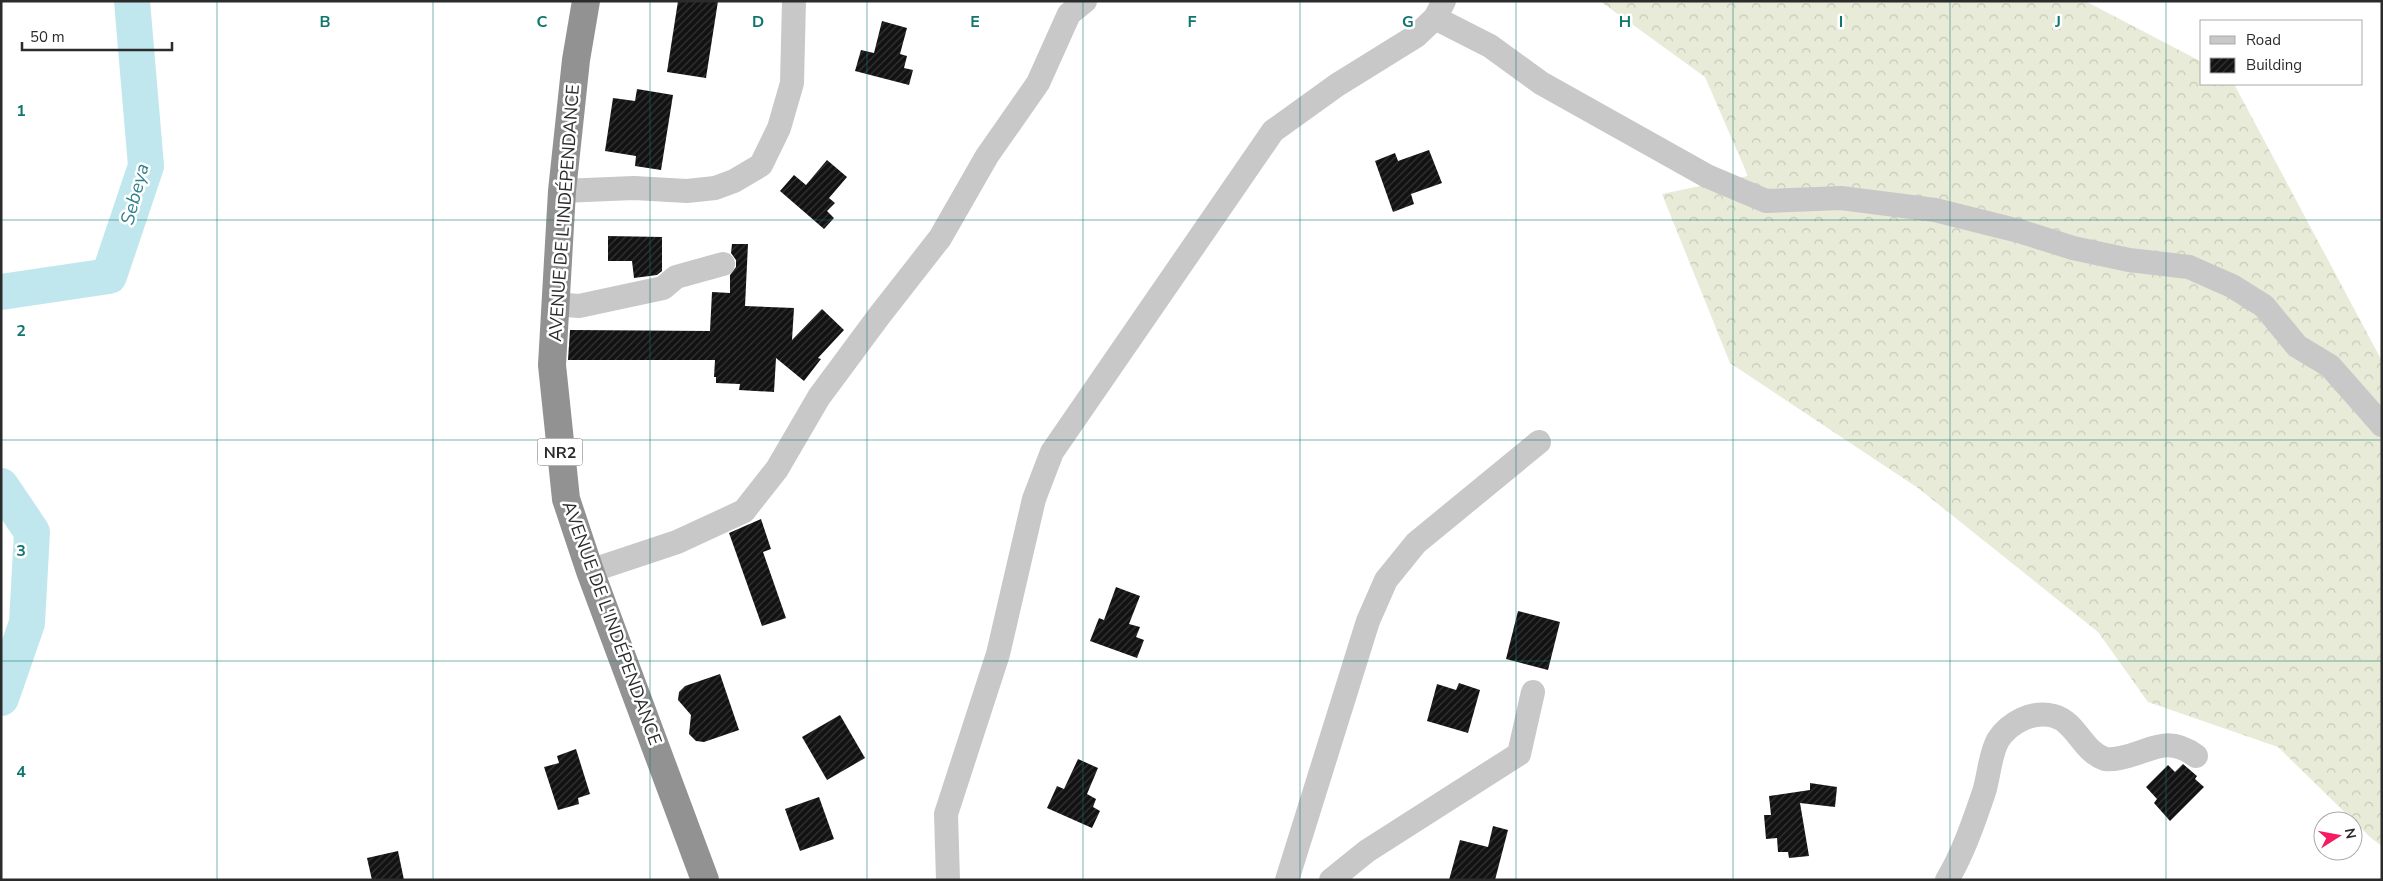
<svg xmlns="http://www.w3.org/2000/svg" width="2383" height="881" font-family="'Nunito Sans',sans-serif">
	<defs>
		<pattern id="forest-crowns" width="20" height="18" patternUnits="userSpaceOnUse" patternTransform="scale(1.25)"><rect width="20" height="18" fill="#e7ebd7"/><path d="M2 6a3 3 0 1 1 6 0M12 15a3 3 0 1 1 6 0" fill="none" stroke="#c6cab9"/></pattern>
		<pattern id="building-hatch" width="6" height="6" patternUnits="userSpaceOnUse" patternTransform="scale(1.25)"><rect width="6" height="6" fill="#121212"/><path d="M-1 1l2-2M0 6l6-6M5 7l2-2" fill="none" stroke="#353535"/></pattern>
	</defs>
	<rect width="100%" height="100%" fill="#fff"/>
	<polygon fill="url(#forest-crowns)" points="1600,1 2085,1 2202,62 2202,84 2234,84 2382,361 2382,846 2371,838 2278,747 2148,702 2098,632 1918,488 1730,363 1662,194 1748,176 1705,77"/>
	<g fill="none" stroke-linecap="round" stroke-linejoin="round">
		<g stroke="#c0e7ee" stroke-width="36">
			<polyline points="1,292 109,276 146,166 132,1"/>
			<polyline points="1,486 32,532 27,623 1,698"/>
		</g>
	</g>
	<g fill="url(#building-hatch)">
		<polygon points="678,1 718,1 706,78 667,72"/>
		<polygon points="882,21 907,28 900,54 907,56 904,68 913,70 909,85 855,71 861,50 874,53"/>
		<polygon points="637,89 673,95 661,170 635,166 636,156 605,151 613,98 635,101"/>
		<polygon points="1429,150 1442,183 1411,194 1414,204 1393,212 1375,161 1395,153 1398,161"/>
		<polygon points="827,160 847,177 829,198 835,203 827,211 834,218 824,229 780,191 794,175 806,185"/>
		<polygon points="608,236 662,237 662,271 657,275 634,278 632,261 608,261"/>
		<polygon points="732,244 748,244 745,306 794,308 792,340 822,309 844,330 818,358 821,359 804,381 776,358 774,392 739,390 740,384 716,383 716,377 714,377 715,360 568,360 570,330 710,331 712,292 730,293 730,275 736,267 736,260 731,253"/>
		<polygon points="761,519 771,549 763,552 786,618 762,626 729,533"/>
		<polygon points="1116,587 1140,596 1129,624 1140,627 1136,637 1144,640 1137,658 1090,641 1099,618 1104,620"/>
		<polygon points="1518,611 1560,622 1548,670 1506,659"/>
		<polygon points="720,674 739,730 704,742 696,741 689,734 691,715 678,700 679,692 685,686"/>
		<polygon points="1459,683 1480,690 1468,733 1427,721 1437,684 1456,690"/>
		<polygon points="840,715 865,758 827,780 802,737"/>
		<polygon points="576,749 590,794 578,798 579,804 558,810 544,767 559,763 557,756"/>
		<polygon points="1078,759 1098,768 1087,794 1096,799 1093,807 1100,811 1092,828 1047,808 1057,786 1064,789"/>
		<polygon points="2183,764 2197,776 2195,779 2204,787 2170,821 2154,803 2157,799 2146,787 2168,765 2175,772"/>
		<polygon points="1810,783 1837,787 1835,807 1800,803 1809,856 1789,858 1788,852 1778,852 1777,838 1766,839 1764,815 1771,815 1769,796 1810,790"/>
		<polygon points="819,797 834,839 800,851 785,809"/>
		<polygon points="1493,826 1508,830 1495,880 1449,880 1460,840 1488,847"/>
		<polygon points="398,851 404,880 372,880 367,858"/>
	</g>
	<g fill="none" stroke-linecap="round" stroke-linejoin="round">
		<g stroke="#c8c8c8" stroke-width="24">
			<polyline points="1435,18 1490,46 1541,83 1707,176 1766,201 1841,198 1935,210 2019,231 2073,248 2129,260 2189,267 2232,286 2264,306 2297,346 2330,366 2382,425"/>
			<polyline points="562,191 634,188 687,191 715,188 734,181 761,165 779,128 792,83 794,1"/>
			<polyline points="555,304 579,306 663,288 676,277 723,264"/>
			<polyline points="590,571 677,542 744,511 777,469 819,397 879,316 940,238 987,156 1038,83 1069,14 1085,1"/>
			<polyline points="948,880 946,814 998,654 1034,499 1052,452 1273,131 1337,85 1416,36 1435,18 1444,1"/>
			<polyline points="1287,880 1368,621 1386,580 1416,543 1539,442"/>
			<polyline points="1331,880 1367,851 1519,754 1533,692"/>
			<path d="M1947,880c16,-26 27,-59 37,-88 5,-16 6,-38 14,-52 11,-17 34,-30 56,-24 22,6 29,36 51,43 5,1 10,0 15,-1 31,-6 46,-24 76,-2"/>
		</g>
		<polyline stroke="#929292" stroke-width="28" points="586,1 576,60 562,191 552,365 566,499 590,571 705,880"/>
	</g>
	<path fill="none" stroke="#0f766e" stroke-width="1" stroke-opacity="0.55" d="M217,1v879M433,1v879M650,1v879M867,1v879M1083,1v879M1300,1v879M1516,1v879M1733,1v879M1950,1v879M2166,1v879M1,220h2381M1,440h2381M1,661h2381"/>
	<g text-anchor="middle" stroke-width="5" stroke-linejoin="round" paint-order="stroke">
		<rect fill="#fff" stroke="#6b6b6b" stroke-width="1" x="537.5" y="438.5" width="45" height="27" rx="4"/>
		<g font-size="16" font-weight="bold" fill="#2b2b2b">
			<text x="560" y="458">NR2</text>
		</g>
		<g font-size="18" fill="#2b2b2b" stroke="#fff">
			<text transform="translate(564 213) rotate(-86)" y="6">AVENUE DE L'INDÉPENDANCE</text>
			<text transform="translate(612 623) rotate(70)" y="6">AVENUE DE L'INDÉPENDANCE</text>
		</g>
		<g font-size="19" font-style="italic" fill="#31808d" stroke="#fff">
			<text transform="translate(134 194) rotate(-75)" y="7">Sebeya</text>
		</g>
	</g>
	<g font-size="16" text-anchor="middle" font-weight="bold" fill="#0f766e" stroke="#fff" stroke-width="5" stroke-linejoin="round" paint-order="stroke">
		<text x="325" y="27">B</text>
		<text x="542" y="27">C</text>
		<text x="758" y="27">D</text>
		<text x="975" y="27">E</text>
		<text x="1192" y="27">F</text>
		<text x="1408" y="27">G</text>
		<text x="1625" y="27">H</text>
		<text x="1841" y="27">I</text>
		<text x="2058" y="27">J</text>
		<text x="21" y="116">1</text>
		<text x="21" y="336">2</text>
		<text x="21" y="556">3</text>
		<text x="21" y="777">4</text>
	</g>
	<rect width="2383" height="881" fill="none" stroke="#2b2b2b" stroke-width="5"/>
	<rect x="2200" y="20" width="162" height="65" fill="#ffffff" stroke="#aaaaaa"/>
	<rect x="2210" y="36" width="25" height="8" fill="#c8c8c8" stroke="#aaaaaa"/>
	<text x="2246" y="45" font-size="15" fill="#2b2b2b">Road</text>
	<rect x="2210" y="58" width="25" height="15" fill="url(#building-hatch)" stroke="#aaaaaa"/>
	<text x="2246" y="70" font-size="15" fill="#2b2b2b">Building</text>
	<g transform="translate(2338 836) rotate(79)"><circle r="24" fill="#ffffff" stroke="#aaaaaa"/>
	<path d="M0-4L9 19L0 12L-9 19Z" fill="#f51b62"/>
	<text y="-8" font-size="14" font-weight="bold" text-anchor="middle" fill="#2b2b2b">N</text>
	</g>
	<path d="M22 42v8h150v-8" fill="none" stroke="#2b2b2b" stroke-width="2.5"/>
	<text x="30" y="42" font-size="15" fill="#2b2b2b" stroke="#ffffff" stroke-width="4" paint-order="stroke">50 m</text>
</svg>
